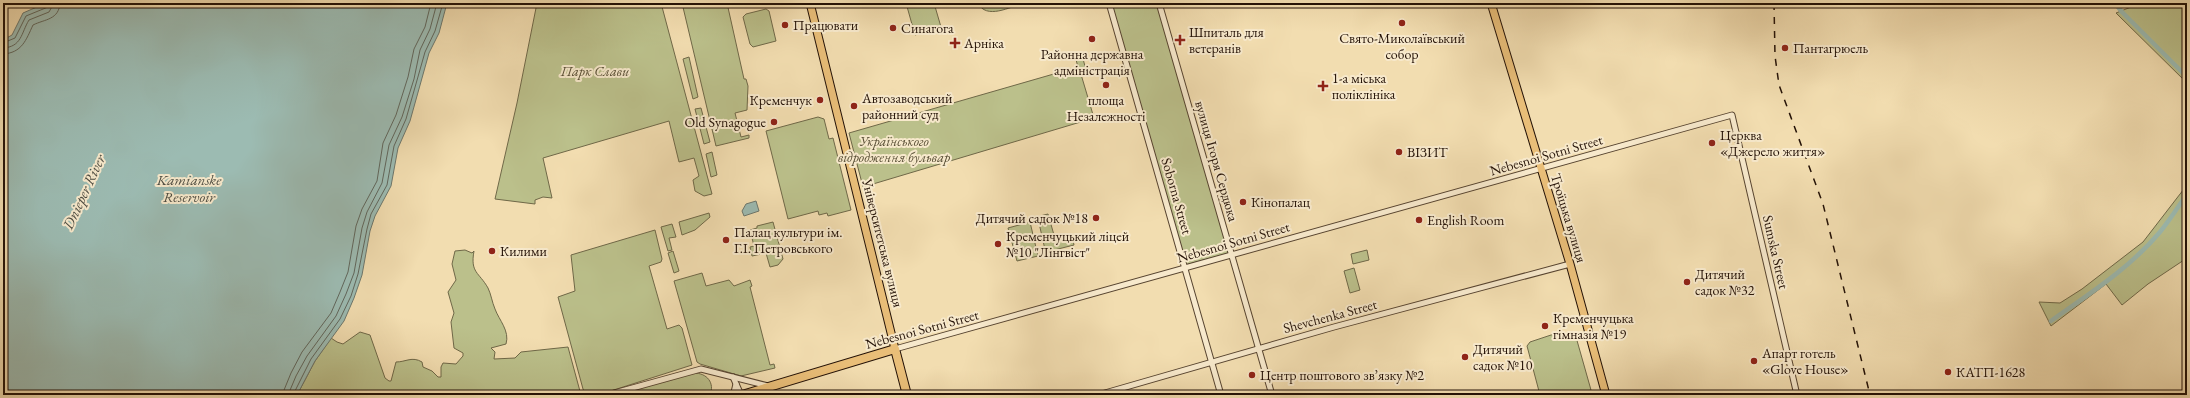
<svg xmlns="http://www.w3.org/2000/svg" width="2190" height="398" font-family="'EB Garamond',serif">
	<rect width="100%" height="100%" fill="#f2ddb0"/>
	<filter id="stains"><feTurbulence type="fractalNoise" baseFrequency=".005" numOctaves="4"/><feColorMatrix values="0 0 0 0 .2 0 0 0 0 .09 0 0 0 0 .02 0 0 0 .5 -.17"/></filter>
	<radialGradient id="worn" r=".72"><stop offset=".6" stop-color="#630" stop-opacity="0"/><stop offset="1" stop-color="#630" stop-opacity=".3"/></radialGradient>
	<g fill="#bbc08b" stroke="#6f6848">
		<polygon points="537,3 661,3 712,194 704,196 695,191 693,180 699,176 694,158 679,162 669,121 543,158 552,198 543,197 535,200 535,204 495,199 517,103"/>
		<polygon points="682,3 727,3 744,79 746,79 748,86 747,110 735,113 741,137 749,135 749,138 716,146"/>
		<polygon points="906,3 934,3 941,27 915,35"/>
		<path d="M978,3h46c-14,4 -38,17 -46,0z"/>
		<polygon points="1109,3 1159,3 1230,253 1185,265"/>
		<polygon points="2141,3 2187,3 2187,83 2116,13"/>
		<polygon points="766,9 769,11 776,41 753,47 750,44 743,17 746,14"/>
		<polygon points="1082,55 1086,70 1080,71 1094,118 863,187 849,133 1078,67 1075,56"/>
		<polygon points="689,57 698,97 693,99 683,59"/>
		<polygon points="701,108 710,142 704,144 695,109"/>
		<polygon points="818,117 824,119 829,139 833,138 851,210 828,216 827,213 819,215 818,211 788,219 766,131"/>
		<polygon points="712,152 717,175 711,177 706,154"/>
		<polygon points="2187,185 2187,258 2148,284 2122,305 2106,284 2051,326 2039,302 2060,303 2082,289 2143,242"/>
		<polygon points="709,213 710,217 695,230 682,235 679,222"/>
		<polygon points="1048,214 1056,242 1056,238 1062,236 1065,240 1072,236 1074,245 1050,251 1046,254 1039,223 1042,222 1040,216"/>
		<polygon points="773,222 783,259 778,265 770,267 766,253 752,256 750,247 754,246 750,230 757,228 757,226"/>
		<polygon points="1030,222 1038,256 1017,261 1008,228"/>
		<polygon points="672,224 676,237 669,238 672,250 668,251 661,227"/>
		<polygon points="655,230 662,259 661,262 649,266 667,329 679,325 682,328 692,365 598,395 586,395 583,389 558,297 575,291 571,255"/>
		<path d="M465,250l7,3 2,-2c-4,22 5,21 14,37 3,6 4,14 7,21 4,11 15,22 11,35l-15,4 4,4 -1,7 21,-1 6,-6 47,-5 13,48h-284l18,-34 16,-23 6,4 6,2 17,-12 10,3 15,43 4,3h2l5,-19c10,0 16,-6 26,0l1,5 9,4 6,6h3v-10l2,-4 13,1 7,-8v-3l-9,-5 -3,-26 3,-9 -6,-21 8,-12 -4,-16 3,-13z"/>
		<polygon points="1367,250 1369,260 1353,264 1351,254"/>
		<polygon points="673,251 679,271 674,273 668,253"/>
		<polygon points="1354,268 1360,290 1350,293 1344,271"/>
		<polygon points="702,273 706,286 729,280 734,286 750,280 752,286 750,287 770,365 774,364 775,368 741,376 700,364 697,362 674,281"/>
		<polygon points="1560,332 1561,335 1570,333 1572,338 1576,337 1591,390 1573,395 1540,395 1527,346 1530,342"/>
		<path d="M694,373c13,0 21,10 16,22h-95z"/>
	</g>
	<g fill="#9cbbb2" stroke="#6c776d">
		<polygon points="46,3 447,3 439,33 429,53 410,121 398,148 391,186 375,216 370,231 362,275 354,298 344,321 315,361 297,395 3,395 3,40 12,35 23,13"/>
		<polygon points="756,201 759,211 744,216 742,211 746,204"/>
	</g>
	<g fill="none" stroke-linecap="round" stroke-linejoin="round">
		<g stroke="#60665c" stroke-width="1">
			<polyline points="3,43 15,38 26,16 48,7 49,3"/>
			<path d="M3,48c19,-1 18,-15 26,-28l20,-8 5,-9"/>
			<path d="M3,54c19,-1 23,-14 30,-29 12,-6 26,-5 27,-22"/>
			<polyline points="282,395 291,373 302,352 331,313 340,292 348,272 356,226 362,209 377,181 383,143 396,115 408,77 414,49 425,27 431,3"/>
			<polyline points="288,395 296,376 307,356 336,316 346,294 354,273 362,228 367,212 382,183 389,145 402,117 414,79 420,50 430,29 437,3"/>
			<polyline points="293,395 311,359 340,319 351,296 358,274 367,229 371,214 387,185 394,146 406,119 425,52 435,31 443,3"/>
		</g>
		<g stroke="#9cbbb2" stroke-width="4.5">
			<polyline points="2115,3 2122,12 2187,77"/>
			<path d="M2051,321c38,-27 79,-53 109,-89 10,-12 18,-25 27,-38"/>
		</g>
		<g stroke="#574430" stroke-width="7">
			<g id="minor">
				<polyline points="1109,3 1221,395"/>
				<polyline points="1159,3 1272,395"/>
				<polyline points="895,349 1732,115 1797,395"/>
				<polyline points="733,377 741,395"/>
				<polyline points="607,395 701,369 768,386"/>
				<polyline points="731,395 734,392 736,384"/>
				<polyline points="1098,395 1334,327 1570,264"/>
			</g>
		</g>
		<g stroke="#231106" stroke-width="9">
			<g id="major">
				<polyline points="810,3 895,349"/>
				<polyline points="1491,3 1570,264 1606,395"/>
			</g>
		</g>
		<g stroke="#231106" stroke-width="10">
			<polyline id="highway" points="742,395 895,349 907,395"/>
		</g>
		<use href="#minor" stroke="#f7e9cc" stroke-width="5"/>
		<use href="#major" stroke="#e9be78" stroke-width="7"/>
		<use href="#highway" stroke="#e9be78" stroke-width="8"/>
		<polyline stroke="#231106" stroke-width="1.5" stroke-dasharray="7 7" stroke-linecap="butt" points="1774,3 1775,56 1779,85 1823,204 1870,395"/>
	</g>
	<g fill="#8f2418" stroke="#f7e9cc" stroke-width="1.5">
		<circle cx="1402" cy="23" r="4"/>
		<circle cx="785" cy="25" r="4"/>
		<circle cx="893" cy="28" r="4"/>
		<circle cx="1092" cy="39" r="4"/>
		<path d="M1178 34h4v4h4v4h-4v4h-4v-4h-4v-4h4z"/>
		<path d="M953 37h4v4h4v4h-4v4h-4v-4h-4v-4h4z"/>
		<circle cx="1785" cy="48" r="4"/>
		<circle cx="1106" cy="85" r="4"/>
		<path d="M1321 80h4v4h4v4h-4v4h-4v-4h-4v-4h4z"/>
		<circle cx="820" cy="100" r="4"/>
		<circle cx="854" cy="106" r="4"/>
		<circle cx="774" cy="122" r="4"/>
		<circle cx="1712" cy="143" r="4"/>
		<circle cx="1399" cy="152" r="4"/>
		<circle cx="1243" cy="202" r="4"/>
		<circle cx="1096" cy="218" r="4"/>
		<circle cx="1419" cy="220" r="4"/>
		<circle cx="726" cy="240" r="4"/>
		<circle cx="998" cy="244" r="4"/>
		<circle cx="492" cy="251" r="4"/>
		<circle cx="1687" cy="282" r="4"/>
		<circle cx="1545" cy="326" r="4"/>
		<circle cx="1465" cy="357" r="4"/>
		<circle cx="1754" cy="361" r="4"/>
		<circle cx="1948" cy="372" r="4"/>
		<circle cx="1252" cy="375" r="4"/>
	</g>
	<g text-anchor="middle" stroke-width="4" stroke-linejoin="round" paint-order="stroke">
		<g font-size="14" fill="#231106" stroke="#f7e9cc" text-anchor="start">
			<text x="793" y="30">Працювати</text>
			<text x="901" y="33">Синагога</text>
			<text x="1189" y="37">Шпиталь для<tspan x="1189" dy="16">ветеранів</tspan></text>
			<text x="1402" y="43" text-anchor="middle">Свято-Миколаївський<tspan x="1402" dy="16">собор</tspan></text>
			<text x="964" y="48">Арніка</text>
			<text x="1793" y="53">Пантагрюель</text>
			<text x="1092" y="59" text-anchor="middle">Районна державна<tspan x="1092" dy="16">адміністрація</tspan></text>
			<text x="1332" y="83">1-а міська<tspan x="1332" dy="16">поліклініка</tspan></text>
			<text x="862" y="103">Автозаводський<tspan x="862" dy="16">районний суд</tspan></text>
			<text x="812" y="105" text-anchor="end">Кременчук</text>
			<text x="1106" y="105" text-anchor="middle">площа<tspan x="1106" dy="16">Незалежності</tspan></text>
			<text x="766" y="127" text-anchor="end">Old Synagogue</text>
			<text x="1720" y="140">Церква<tspan x="1720" dy="16">«Джерело життя»</tspan></text>
			<text x="1407" y="157">ВІЗИТ</text>
			<text x="1251" y="207">Кінопалац</text>
			<text x="1088" y="223" text-anchor="end">Дитячий садок №18</text>
			<text x="1427" y="225">English Room</text>
			<text x="734" y="237">Палац культури ім.<tspan x="734" dy="16">Г.І. Петровського</tspan></text>
			<text x="1006" y="241">Кременчуцький ліцей<tspan x="1006" dy="16">№10 "Лінгвіст"</tspan></text>
			<text x="500" y="256">Килими</text>
			<text x="1695" y="279">Дитячий<tspan x="1695" dy="16">садок №32</tspan></text>
			<text x="1553" y="323">Кременчуцька<tspan x="1553" dy="16">гімназія №19</tspan></text>
			<text x="1473" y="354">Дитячий<tspan x="1473" dy="16">садок №10</tspan></text>
			<text x="1762" y="358">Апарт готель<tspan x="1762" dy="16">«Glove House»</tspan></text>
			<text x="1956" y="377">КАТП-1628</text>
			<text x="1260" y="380">Центр поштового зв’язку №2</text>
		</g>
		<g font-size="14" font-style="italic" fill="#584e35" stroke="#f7e9cc">
			<text x="595" y="76">Парк Слави</text>
			<text x="894" y="146">Українського<tspan x="894" dy="16">відродження бульвар</tspan></text>
		</g>
		<g font-size="14" fill="#231106" stroke="#f7e9cc">
			<text transform="translate(1546 155) rotate(-16)" y="5">Nebesnoi Sotni Street</text>
			<text transform="translate(1217 161) rotate(74)" y="5">вулиця Ігоря Сердюка</text>
			<text transform="translate(1177 196) rotate(74)" y="5">Soborna Street</text>
			<text transform="translate(1569 218) rotate(73)" y="5">Троїцька вулиця</text>
			<text transform="translate(1233 242) rotate(-16)" y="5">Nebesnoi Sotni Street</text>
			<text transform="translate(883 243) rotate(76)" y="5">Університетська вулиця</text>
			<text transform="translate(1776 252) rotate(77)" y="5">Sumska Street</text>
			<text transform="translate(1330 316) rotate(-15)" y="5">Shevchenka Street</text>
			<text transform="translate(922 329) rotate(-15)" y="5">Nebesnoi Sotni Street</text>
		</g>
		<g font-size="15" font-style="italic" fill="#4d4c42" stroke="#f7e9cc">
			<text x="189" y="185">Kamianske<tspan x="189" dy="17">Reservoir</tspan></text>
			<text transform="translate(84 192) rotate(-65)" y="5">Dnieper River</text>
		</g>
	</g>
	<rect width="2190" height="398" fill="none" stroke="#f2ddb0" stroke-width="16"/>
	<rect x="4" y="4" width="2182" height="390" fill="none" stroke="#231106" stroke-width="2"/>
	<rect x="8" y="8" width="2174" height="382" fill="none" stroke="#231106"/>
	<rect width="100%" height="100%" filter="url(#stains)"/>
	<rect width="100%" height="100%" fill="url(#worn)"/>
</svg>
